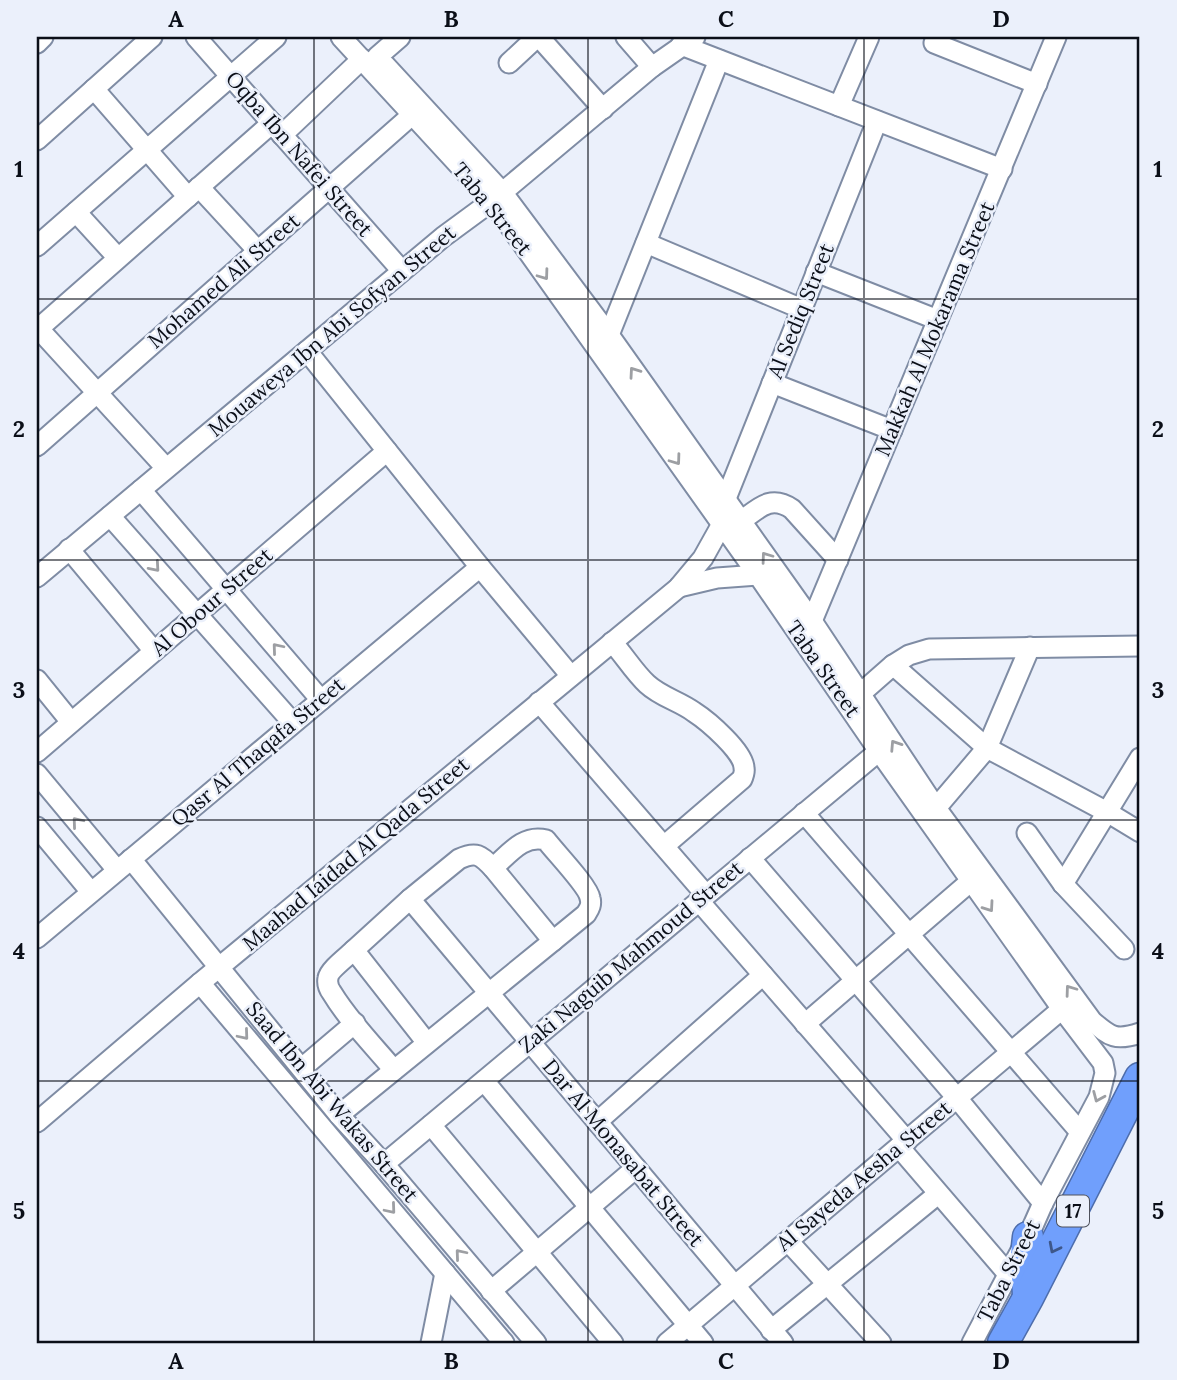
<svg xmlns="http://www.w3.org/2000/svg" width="1177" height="1380" font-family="Lora,serif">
	<rect width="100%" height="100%" fill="#ebf0fb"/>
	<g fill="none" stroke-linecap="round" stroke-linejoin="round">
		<g stroke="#7f8ca4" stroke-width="23">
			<g id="minor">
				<polyline points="196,37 402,271"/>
				<polyline points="341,37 492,201 758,575 879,751 1062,1009 1103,1063 1105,1073 1099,1097 1043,1203 1028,1237 972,1343"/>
				<polyline points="539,37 603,109"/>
				<polyline points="626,37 652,67"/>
				<polyline points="37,43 43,37"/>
				<polyline points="934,43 1037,84"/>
				<polyline points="681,45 1002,169"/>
				<polyline points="377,57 400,37"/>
				<polyline points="509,63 537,37"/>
				<path d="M385,65l117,127 107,143 203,286 124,187 156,213c18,16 24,20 48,12"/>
				<polyline points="94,89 188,197"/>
				<polyline points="839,106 869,37"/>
				<polyline points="282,135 362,59"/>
				<polyline points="37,140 152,37"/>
				<polyline points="199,187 258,251"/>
				<polyline points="76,212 118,258"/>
				<polyline points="646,243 802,309"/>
				<polyline points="37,246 276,37"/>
				<polyline points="816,272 938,320"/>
				<polyline points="37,327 166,468"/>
				<polyline points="38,329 272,123"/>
				<polyline points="609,335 719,60"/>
				<polyline points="307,351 480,567 571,676"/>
				<polyline points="772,383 892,430"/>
				<polyline points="37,446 412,115"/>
				<polyline points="141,490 321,700"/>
				<polyline points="725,501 877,121"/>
				<polyline points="110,516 293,723"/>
				<path d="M740,522c18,-13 30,-28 52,-13l46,51"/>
				<polyline points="69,549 154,651"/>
				<polyline points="37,577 443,237 492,201 652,67 695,37"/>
				<polyline points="679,587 717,578 758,575"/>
				<polyline points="812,621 1056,37"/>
				<path d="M612,642c12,13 22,30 35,42 14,13 32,17 47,28 14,9 50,40 50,56 1,3 -1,9 -2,11l-78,67"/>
				<polyline points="893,665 987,748 1107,812 1140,832"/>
				<polyline points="37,680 71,722"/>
				<polyline points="852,701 893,665 909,655 929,649 1140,646"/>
				<polyline points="539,702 706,895"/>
				<polyline points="37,752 387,451"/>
				<polyline points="37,774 117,870"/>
				<polyline points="936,808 987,748 1030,647"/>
				<polyline points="804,813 1080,1132"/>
				<polyline points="37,827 91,892"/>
				<polyline points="1027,833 1063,884 1124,949"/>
				<polyline points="750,858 957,1098 1043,1203"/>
				<polyline points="131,859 339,1115 384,1164 536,1343"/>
				<polyline points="1063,884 1140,758"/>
				<polyline points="410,899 783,1343"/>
				<polyline points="699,901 907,1141"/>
				<polyline points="37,938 480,567"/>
				<path d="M354,950c-6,6 -25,20 -26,28 -1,5 1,11 4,15 17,28 41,52 62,77"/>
				<polyline points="200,983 504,1343"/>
				<polyline points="805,1024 971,881"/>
				<path d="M427,1043l-73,-93 56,-51 49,-40c17,-8 22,-4 34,9l60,73"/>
				<polyline points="302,1068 355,1023"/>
				<polyline points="484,1081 703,1343"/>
				<path d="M339,1115l214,-174 33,-27c3,-5 6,-9 4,-16 -2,-12 -35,-46 -44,-58 -23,-6 -37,14 -53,28"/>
				<polyline points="37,1122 200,983 678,588 703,558 722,524"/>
				<polyline points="597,1122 763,975"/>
				<polyline points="431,1125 613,1343"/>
				<polyline points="899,1147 1008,1274"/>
				<polyline points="384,1164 879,751"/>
				<polyline points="788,1241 881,1343"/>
				<polyline points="491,1291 636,1168"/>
				<polyline points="771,1330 938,1194"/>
				<polyline points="431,1343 445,1273"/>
				<polyline points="667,1343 1062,1009"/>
			</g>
		</g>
		<g stroke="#4d6dac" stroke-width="33">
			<g id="highway">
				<polyline points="1028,1237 1026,1255 1028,1296"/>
				<polyline points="1003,1343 1028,1298 1140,1078"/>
			</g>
		</g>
		<use href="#minor" stroke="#fff" stroke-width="19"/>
		<use href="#highway" stroke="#709ffc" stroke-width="30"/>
	</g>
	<defs><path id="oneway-chevron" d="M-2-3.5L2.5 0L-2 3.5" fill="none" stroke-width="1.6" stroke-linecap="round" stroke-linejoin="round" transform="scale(1.75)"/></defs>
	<g stroke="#9d9fa3">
		<use href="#oneway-chevron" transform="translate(544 275) rotate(54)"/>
		<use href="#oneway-chevron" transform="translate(634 372) rotate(-125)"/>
		<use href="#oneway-chevron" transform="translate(676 460) rotate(54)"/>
		<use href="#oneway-chevron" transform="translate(766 557) rotate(-126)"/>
		<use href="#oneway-chevron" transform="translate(155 567) rotate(49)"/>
		<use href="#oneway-chevron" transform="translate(277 648) rotate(-130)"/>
		<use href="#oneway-chevron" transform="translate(895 745) rotate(-123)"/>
		<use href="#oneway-chevron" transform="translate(77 822) rotate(-130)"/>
		<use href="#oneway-chevron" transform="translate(989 907) rotate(55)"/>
		<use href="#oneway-chevron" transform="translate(1070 990) rotate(-126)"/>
		<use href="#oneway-chevron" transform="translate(244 1035) rotate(50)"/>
		<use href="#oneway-chevron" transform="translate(1098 1097) rotate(113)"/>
		<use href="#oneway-chevron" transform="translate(391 1209) rotate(50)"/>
		<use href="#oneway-chevron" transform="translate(460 1254) rotate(-130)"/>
	</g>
	<use stroke="#3e578a" href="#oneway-chevron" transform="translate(1054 1248) rotate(117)"/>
	<path fill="none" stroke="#0b0f18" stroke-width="2" stroke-opacity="0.55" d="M314,37v1306M588,37v1306M864,37v1306M37,299h1103M37,560h1103M37,820h1103M37,1081h1103"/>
	<g text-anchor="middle" stroke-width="5" stroke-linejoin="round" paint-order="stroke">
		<rect fill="#ebf0fb" stroke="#4e525c" stroke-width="2" x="1057" y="1195.5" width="32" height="31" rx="5"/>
		<g font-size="19" font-weight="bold" fill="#0b0f18">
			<text x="1073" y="1218">17</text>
		</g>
		<g font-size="21" fill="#0b0f18" stroke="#ebf0fb">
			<text transform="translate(299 154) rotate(49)" y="7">Oqba Ibn Nafei Street</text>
			<text transform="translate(492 209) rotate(51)" y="7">Taba Street</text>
			<text transform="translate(224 281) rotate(-41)" y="7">Mohamed Ali Street</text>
			<text transform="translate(801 311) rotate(-68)" y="7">Al Sediq Street</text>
			<text transform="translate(935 329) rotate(-67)" y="7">Makkah Al Mokarama Street</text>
			<text transform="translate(332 331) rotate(-40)" y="7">Mouaweya Ibn Abi Sofyan Street</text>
			<text transform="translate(212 602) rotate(-41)" y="7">Al Obour Street</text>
			<text transform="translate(823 669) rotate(55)" y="7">Taba Street</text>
			<text transform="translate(258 752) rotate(-40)" y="7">Qasr Al Thaqafa Street</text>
			<text transform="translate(356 854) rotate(-40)" y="7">Maahad Iaidad Al Qada Street</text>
			<text transform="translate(631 957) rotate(-40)" y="7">Zaki Naguib Mahmoud Street</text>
			<text transform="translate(332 1102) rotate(50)" y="7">Saad Ibn Abi Wakas Street</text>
			<text transform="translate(623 1153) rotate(50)" y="7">Dar Al Monasabat Street</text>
			<text transform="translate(864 1176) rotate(-40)" y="7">Al Sayeda Aesha Street</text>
			<text transform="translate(1009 1271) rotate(-63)" y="7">Taba Street</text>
		</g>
	</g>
	<rect width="1177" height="1380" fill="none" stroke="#ebf0fb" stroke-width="77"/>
	<rect x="38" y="38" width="1100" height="1304" fill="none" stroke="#0b0f18" stroke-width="2.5"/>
	<g font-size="23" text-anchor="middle" font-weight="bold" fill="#0b0f18">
		<text x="176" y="27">A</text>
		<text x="451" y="27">B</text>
		<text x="726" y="27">C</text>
		<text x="1001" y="27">D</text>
		<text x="19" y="177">1</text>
		<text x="1158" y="177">1</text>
		<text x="19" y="437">2</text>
		<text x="1158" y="437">2</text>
		<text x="19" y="698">3</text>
		<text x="1158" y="698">3</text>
		<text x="19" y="959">4</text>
		<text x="1158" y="959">4</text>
		<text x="19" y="1219">5</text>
		<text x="1158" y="1219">5</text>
		<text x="176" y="1369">A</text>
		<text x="451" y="1369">B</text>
		<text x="726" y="1369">C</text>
		<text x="1001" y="1369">D</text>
	</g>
</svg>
